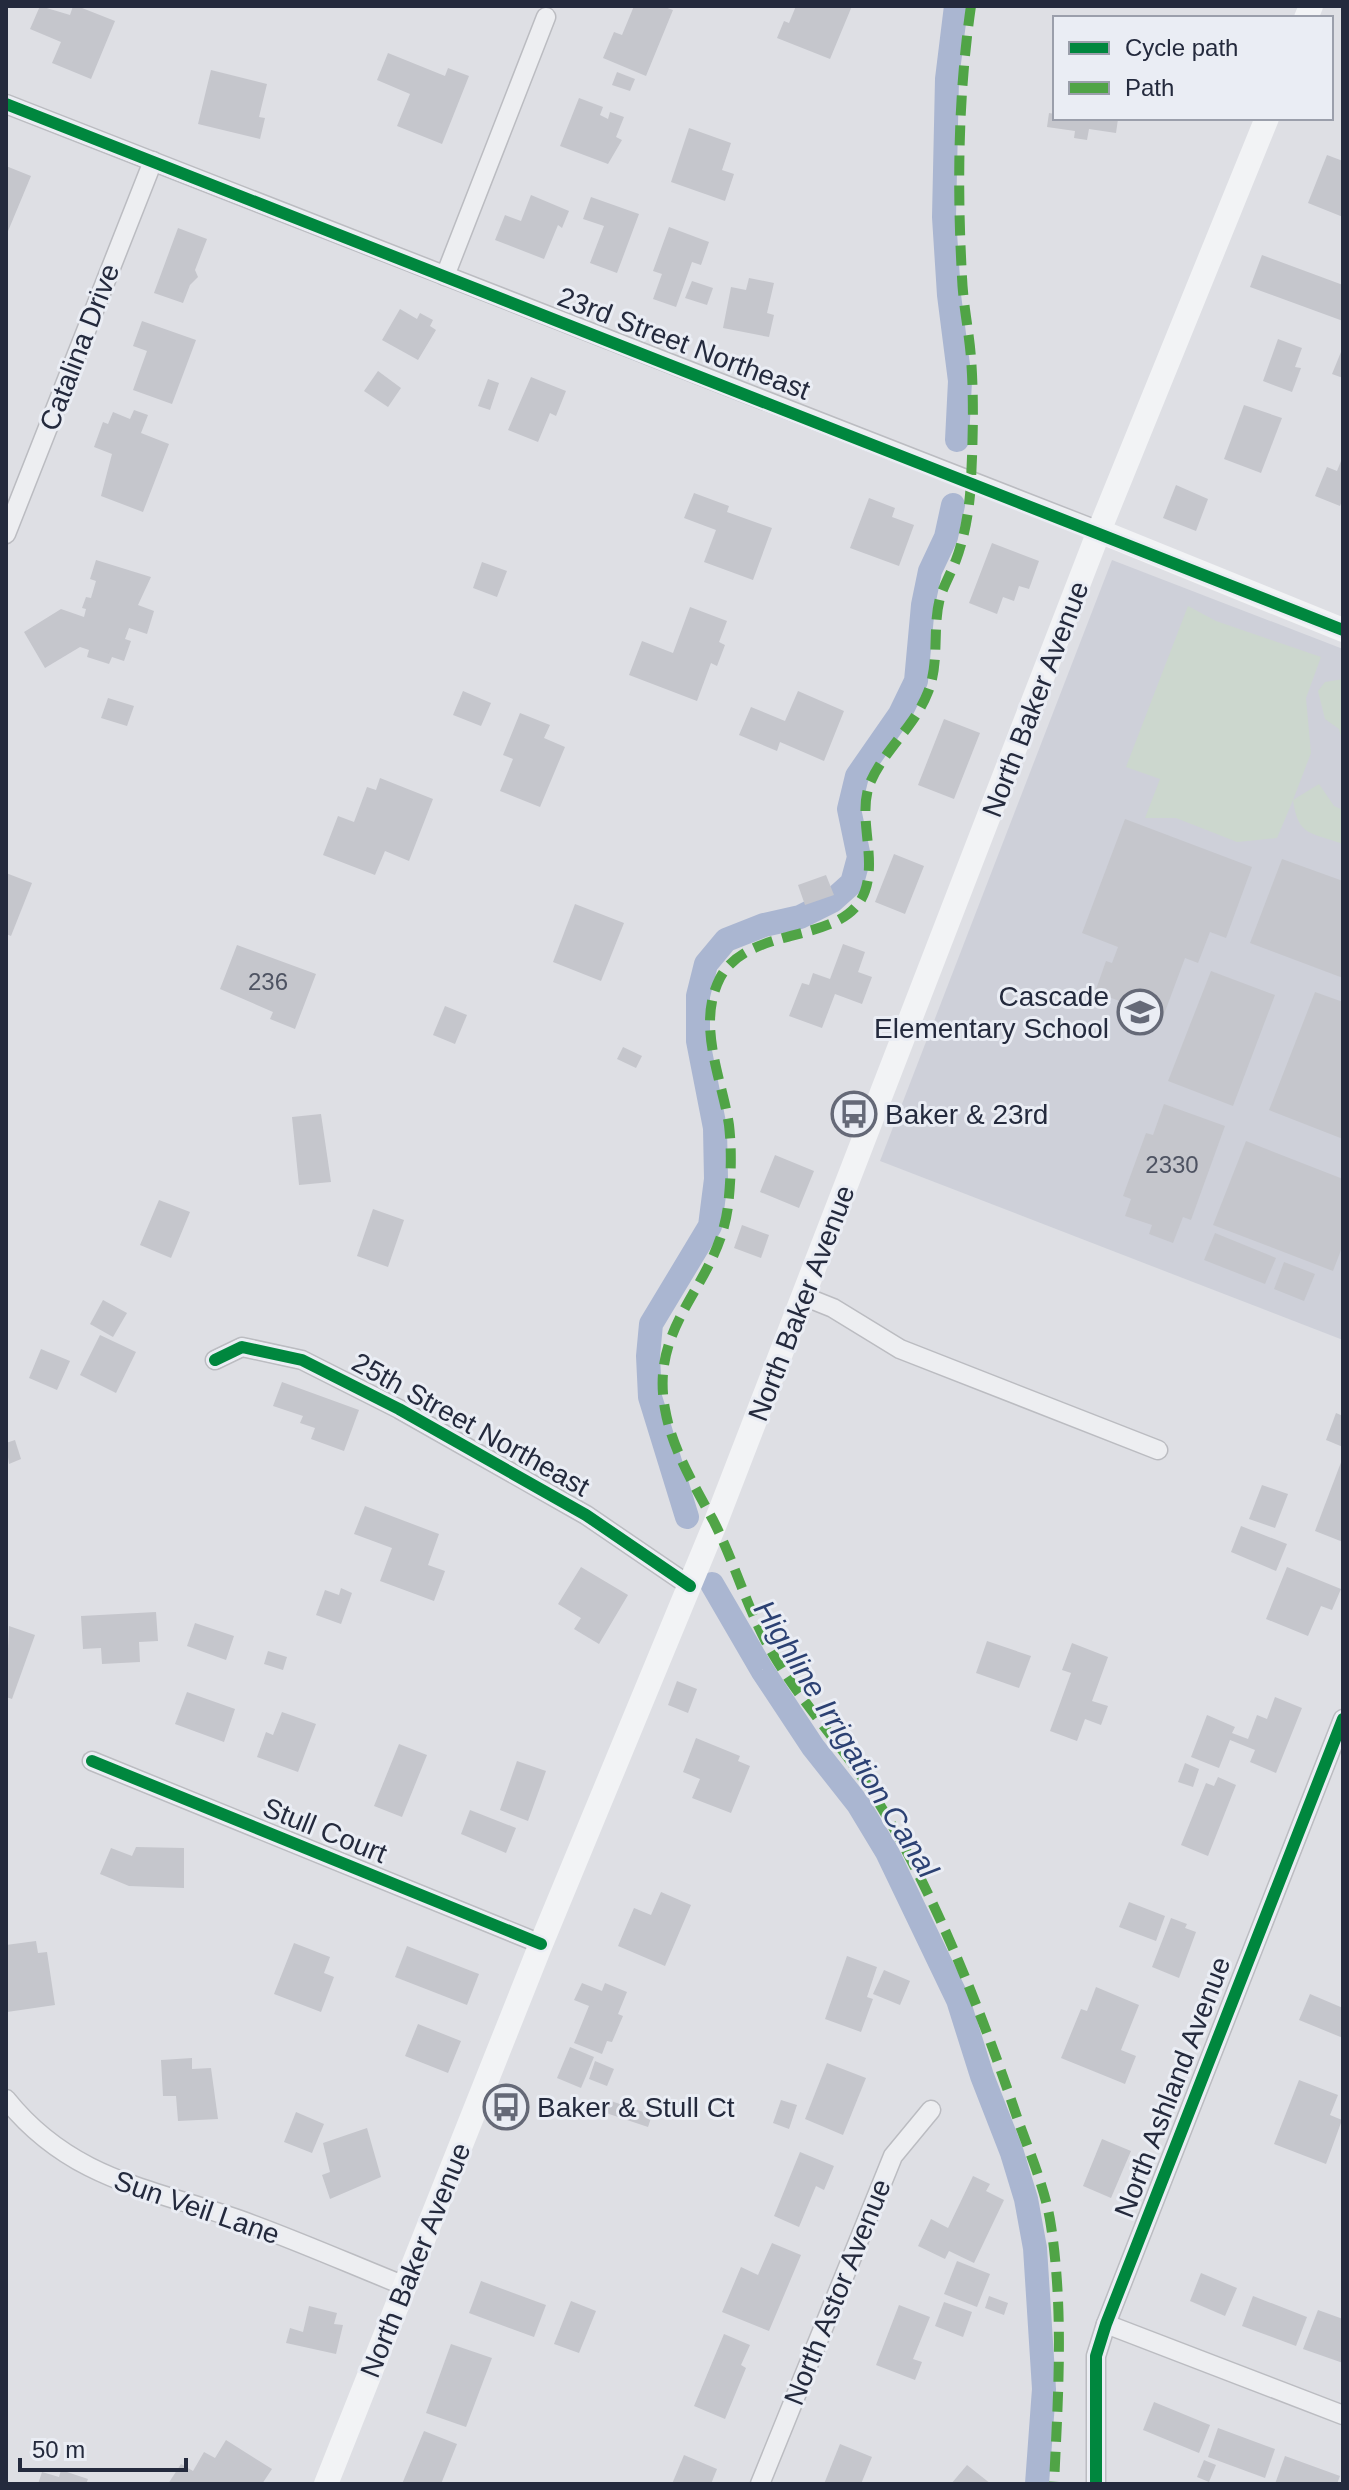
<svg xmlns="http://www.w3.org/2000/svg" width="1349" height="2490" font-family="Arial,sans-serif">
	<rect width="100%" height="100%" fill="#dedfe4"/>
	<polygon fill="#ced0d9" points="1112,560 1343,649 1343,1340 880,1161"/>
	<g fill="#ccd7ce">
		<path d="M1188,606l28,15 105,36 -15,41 5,55 -18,47 26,-16 15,22 9,4v34c-32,-12 -45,-7 -50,-44l-16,38 -40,4 -61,-24h-31l15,-39 -34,-12z"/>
		<polygon points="1343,679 1343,744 1339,729 1325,719 1318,691 1325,682"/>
	</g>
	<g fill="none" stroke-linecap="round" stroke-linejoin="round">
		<g stroke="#aab6d1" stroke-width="24">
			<polyline points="956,6 947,79 944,217 949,295 960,381 957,440"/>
			<polyline points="687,1517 650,1397 648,1356 651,1324 710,1226 716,1179 715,1128 698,1041 698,996 706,964 726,940 764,925 800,917 832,901 852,883 859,857 849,809 857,776 900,714 916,681 923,605 930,571 946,537 953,505"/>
			<polyline points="712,1584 762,1670 813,1747 858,1804 887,1852 958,2000 982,2076 1012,2153 1026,2199 1035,2248 1044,2389 1037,2484"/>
		</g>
	</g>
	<g fill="#c5c6cc">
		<polygon points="40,6 70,15 73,6 77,6 115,21 91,79 52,63 61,42 30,29"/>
		<polygon points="634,6 662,6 673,10 646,76 603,58 614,32 622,35"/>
		<polygon points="796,6 852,6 830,59 777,38 784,21 789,23"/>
		<polygon points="388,53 445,76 448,68 469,76 442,144 397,126 410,94 377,80"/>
		<polygon points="211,70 267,84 259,117 265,118 260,139 198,124"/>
		<polygon points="617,72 635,79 630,91 612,85"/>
		<polygon points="579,98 603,107 600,115 608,119 610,112 624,117 616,137 622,140 608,164 560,146"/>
		<polygon points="1049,113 1055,114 1055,118 1118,119 1116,133 1089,129 1087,140 1074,138 1075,131 1047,127"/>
		<polygon points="689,128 731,143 722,170 734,174 725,201 671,182"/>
		<polygon points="1327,155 1343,161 1343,217 1308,203"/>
		<polygon points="6,166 31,176 6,236"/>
		<polygon points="531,195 569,211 562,228 558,225 544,259 495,240 505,215 521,221"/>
		<polygon points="591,197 639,214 617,273 590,263 604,226 583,219"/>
		<polygon points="669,227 709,242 701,265 692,262 676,307 653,299 662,274 653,271"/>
		<polygon points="178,228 207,239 195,270 198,277 190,285 183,303 154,293"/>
		<polygon points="1262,255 1343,285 1343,321 1250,287"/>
		<polygon points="749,278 774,283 767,313 774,315 769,337 723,328 731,287 746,290"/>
		<polygon points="692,281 713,288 707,305 685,298"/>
		<polygon points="400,309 417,319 420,313 433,320 430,326 436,330 418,360 382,340"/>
		<polygon points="142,321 196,340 172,404 133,390 147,351 133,346"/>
		<polygon points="1278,339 1302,348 1295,367 1301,368 1292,392 1263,381"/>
		<polygon points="1343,347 1343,378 1332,374"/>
		<polygon points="378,371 401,388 388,407 364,391"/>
		<polygon points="531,377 566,391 556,416 550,413 538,442 508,430"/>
		<polygon points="488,379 499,383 490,410 478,406"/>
		<polygon points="1244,405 1282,418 1261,473 1224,459"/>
		<polygon points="134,410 148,415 141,433 169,444 143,512 101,496 112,454 94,447 103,422 108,424 113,412 130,419"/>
		<polygon points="1343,456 1343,498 1340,506 1315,496 1327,467 1337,471"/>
		<polygon points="1176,485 1208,499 1196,531 1163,518"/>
		<polygon points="694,493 729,506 727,512 772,528 753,580 704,562 716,530 684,518"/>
		<polygon points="869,498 895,508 892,517 914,525 899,566 850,548"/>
		<polygon points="992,543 1039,561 1029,589 1019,586 1014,601 1003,597 997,614 969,603"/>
		<polygon points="96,560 151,577 138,605 154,611 147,634 129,628 125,639 131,641 124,661 112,657 109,664 87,657 89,650 80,647 45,668 24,632 61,609 84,617 86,609 82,608 86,597 91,598 96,581 90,579"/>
		<polygon points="482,562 507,571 497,597 473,588"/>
		<polygon points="690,607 727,621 719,642 725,645 717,666 711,663 697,701 629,675 642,641 673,653"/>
		<polygon points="463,691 491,703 481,726 453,715"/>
		<polygon points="798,691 844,711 824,761 780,742 777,751 739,735 751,707 785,721"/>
		<polygon points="108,698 134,706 127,726 101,718"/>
		<polygon points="520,713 550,725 544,738 565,747 540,807 500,791 513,759 503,755"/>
		<polygon points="944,719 980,733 954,799 918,785"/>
		<polygon points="380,778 433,799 409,861 385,851 375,875 323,855 338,816 354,822 367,787 376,790"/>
		<polygon points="1125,819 1252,867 1226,938 1210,932 1198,963 1185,958 1163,1017 1095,992 1106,961 1112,963 1118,947 1082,933"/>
		<polygon points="894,854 924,866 905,914 875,902"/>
		<polygon points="1282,859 1343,881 1343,978 1250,943"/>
		<polygon points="6,873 32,883 11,936 6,934"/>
		<polygon points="826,875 834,895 805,905 798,885"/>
		<polygon points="575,904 624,923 601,981 553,962"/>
		<polygon points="843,944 865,952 858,972 872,977 862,1004 835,994 822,1028 789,1016 802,983 809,985 813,973 830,979"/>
		<polygon points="237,945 316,974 295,1029 270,1019 273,1012 220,989"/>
		<polygon points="1211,971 1275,995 1233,1106 1168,1081"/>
		<polygon points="1315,992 1343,1002 1343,1139 1269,1110"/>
		<polygon points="445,1006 467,1015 455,1044 433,1035"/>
		<polygon points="623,1047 642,1056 636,1068 617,1059"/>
		<polygon points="1164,1104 1225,1126 1191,1220 1183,1217 1173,1243 1149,1234 1152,1225 1125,1216 1131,1199 1123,1196 1146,1133 1153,1135"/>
		<polygon points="321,1114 331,1182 299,1185 292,1117"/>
		<polygon points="1246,1141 1343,1179 1343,1245 1333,1271 1213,1225"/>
		<polygon points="775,1155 814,1171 799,1208 760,1192"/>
		<polygon points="159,1200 190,1212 171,1258 140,1245"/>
		<polygon points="373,1209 404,1220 388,1267 357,1256"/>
		<polygon points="742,1225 769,1235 761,1258 734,1248"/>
		<polygon points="1215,1233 1276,1258 1265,1284 1204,1260"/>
		<polygon points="1284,1262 1315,1274 1304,1301 1274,1289"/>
		<polygon points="103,1300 127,1313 113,1337 90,1324"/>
		<polygon points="100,1335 136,1352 116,1393 80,1375"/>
		<polygon points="41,1349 70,1361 57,1390 29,1378"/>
		<polygon points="282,1382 359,1410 344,1451 311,1439 315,1428 300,1423 303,1416 273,1406"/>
		<polygon points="1336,1413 1343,1416 1343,1447 1326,1440"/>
		<polygon points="15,1440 21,1459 9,1464 6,1443"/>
		<polygon points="1343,1457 1343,1542 1315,1531"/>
		<polygon points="1262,1485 1288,1494 1275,1528 1249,1519"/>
		<polygon points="365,1506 439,1534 428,1565 445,1571 434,1601 380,1581 392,1548 354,1534"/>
		<polygon points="1241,1526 1287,1544 1276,1571 1231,1552"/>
		<polygon points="581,1567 628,1595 599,1644 574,1629 581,1618 558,1604"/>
		<polygon points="1287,1567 1341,1589 1332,1610 1321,1606 1308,1636 1266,1619"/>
		<polygon points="341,1588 352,1593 341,1624 316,1615 325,1590 339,1595"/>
		<polygon points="156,1612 158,1641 139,1642 140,1662 102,1664 101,1648 83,1649 81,1616"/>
		<polygon points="195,1623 234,1636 226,1660 187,1646"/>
		<polygon points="9,1626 35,1635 12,1699 6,1697"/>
		<polygon points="987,1641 1031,1656 1019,1688 976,1673"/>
		<polygon points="1072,1643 1108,1657 1092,1701 1108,1706 1101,1725 1085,1719 1077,1741 1050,1731 1071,1673 1062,1670"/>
		<polygon points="268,1651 287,1657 283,1670 264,1664"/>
		<polygon points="677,1681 697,1689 688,1713 668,1705"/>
		<polygon points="187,1692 235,1709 224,1742 175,1724"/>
		<polygon points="1275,1697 1302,1708 1276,1773 1250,1762 1255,1750 1230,1740 1219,1768 1191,1757 1207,1715 1235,1727 1232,1733 1248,1739 1257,1715 1267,1719"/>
		<polygon points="282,1712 316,1724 298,1772 257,1757 266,1732 273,1735"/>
		<polygon points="696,1738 740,1756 738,1761 750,1766 731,1813 692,1798 700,1779 683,1772"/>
		<polygon points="399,1744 427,1755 402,1817 374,1806"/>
		<polygon points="517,1761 546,1771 528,1821 500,1810"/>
		<polygon points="1185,1763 1199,1769 1193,1787 1178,1782"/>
		<polygon points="1218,1777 1236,1785 1208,1856 1181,1845 1206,1783 1214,1786"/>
		<polygon points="470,1810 516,1828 506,1853 461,1834"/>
		<polygon points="136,1847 184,1848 184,1888 129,1886 100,1874 111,1848 132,1856"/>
		<polygon points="661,1892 691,1905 665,1966 618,1946 634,1908 651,1915"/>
		<polygon points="1129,1902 1165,1916 1156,1941 1119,1927"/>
		<polygon points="1171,1918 1187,1924 1185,1928 1196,1932 1179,1978 1152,1967"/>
		<polygon points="36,1941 38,1953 47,1952 55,2005 7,2012 6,1945"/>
		<polygon points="294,1943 330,1957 324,1973 334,1977 321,2012 274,1994"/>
		<polygon points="407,1946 479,1974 467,2005 395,1977"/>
		<polygon points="847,1956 877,1967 867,1997 873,1999 861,2032 825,2019"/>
		<polygon points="884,1970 910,1981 900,2005 873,1994"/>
		<polygon points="582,1983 602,1991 605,1983 627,1992 618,2014 623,2016 612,2042 607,2041 602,2054 574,2043 589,2006 574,2000"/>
		<polygon points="1096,1987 1139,2005 1121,2050 1136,2056 1125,2084 1061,2058 1081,2009 1087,2011"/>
		<polygon points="1310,1994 1343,2008 1343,2038 1299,2020"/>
		<polygon points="418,2024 461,2041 448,2073 405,2056"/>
		<polygon points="570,2047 594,2057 581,2088 557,2078"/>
		<polygon points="192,2058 192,2069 211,2068 218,2119 178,2121 176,2096 163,2096 161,2060"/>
		<polygon points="595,2061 614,2069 607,2086 589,2079"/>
		<polygon points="827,2063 866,2078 843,2135 805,2119"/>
		<polygon points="1299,2080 1338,2095 1330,2115 1342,2120 1326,2164 1274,2144"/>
		<polygon points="781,2100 797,2105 789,2129 773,2123"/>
		<polygon points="611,2101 652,2115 648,2127 606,2113"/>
		<polygon points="296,2112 324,2124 312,2153 284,2142"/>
		<polygon points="367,2128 381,2177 330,2199 322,2175 330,2172 323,2143"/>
		<polygon points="1102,2139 1131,2151 1111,2198 1083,2186"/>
		<polygon points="800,2152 834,2166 824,2190 816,2186 799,2227 774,2216"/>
		<polygon points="973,2176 990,2184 986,2191 1004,2200 974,2263 949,2251 945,2259 918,2246 931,2219 948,2228"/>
		<polygon points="772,2243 801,2255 769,2331 722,2312 741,2267 758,2275"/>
		<polygon points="957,2261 990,2274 977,2307 944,2294"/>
		<polygon points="1201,2273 1237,2288 1225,2316 1190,2301"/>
		<polygon points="481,2281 546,2305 534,2337 469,2313"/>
		<polygon points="989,2296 1008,2303 1004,2315 985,2308"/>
		<polygon points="1253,2296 1307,2317 1296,2346 1242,2326"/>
		<polygon points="571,2301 596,2311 579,2353 554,2344"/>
		<polygon points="944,2302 972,2312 963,2337 935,2326"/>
		<polygon points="899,2305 930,2317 913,2359 922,2362 915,2380 876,2365"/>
		<polygon points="309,2306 337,2313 334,2324 343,2325 336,2354 286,2343 290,2328 303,2332"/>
		<polygon points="1318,2310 1343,2319 1343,2363 1303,2349"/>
		<polygon points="724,2334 750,2345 741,2365 746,2368 725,2419 694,2406"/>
		<polygon points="451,2344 492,2358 466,2427 426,2413"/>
		<polygon points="1154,2402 1210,2425 1199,2453 1143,2430"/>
		<polygon points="1218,2428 1275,2449 1265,2478 1208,2457"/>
		<polygon points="424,2431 457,2444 441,2484 402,2484"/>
		<polygon points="226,2440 272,2469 262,2484 168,2484 181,2464 193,2471 204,2452 215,2458"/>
		<polygon points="840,2444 872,2457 861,2484 824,2484"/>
		<polygon points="684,2455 717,2469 711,2484 672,2484"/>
		<polygon points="1285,2456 1340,2476 1337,2484 1275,2484"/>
		<polygon points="1204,2460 1216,2465 1209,2482 1197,2477"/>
		<polygon points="967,2465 991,2484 951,2484"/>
		<polygon points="61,2470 88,2479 86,2484 38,2484 42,2472 59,2477"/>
	</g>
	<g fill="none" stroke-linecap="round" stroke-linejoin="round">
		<g stroke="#bbbcc1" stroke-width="21">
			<g id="street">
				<polyline points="6,104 1099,531"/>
				<polyline points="445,276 546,17"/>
				<polyline points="6,534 153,161"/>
				<polyline points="803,1296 833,1308 900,1349 1158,1450"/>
				<polyline points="215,1360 242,1347 302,1360 399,1409 586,1515 690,1586"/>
				<polyline points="92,1761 541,1944"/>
				<path d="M6,2099c65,81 144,89 234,121 56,20 110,44 165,66"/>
				<polyline points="1106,2324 1343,2415"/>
				<polyline points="760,2484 893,2156 931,2110"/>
				<polyline points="1096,2484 1096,2356 1106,2324 1343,1719"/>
			</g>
		</g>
		<use href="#street" stroke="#edeef1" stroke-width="18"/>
		<g stroke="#f2f3f5" stroke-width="24">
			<polyline points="1306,18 1311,6"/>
			<polyline points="1099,531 1343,630"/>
			<polyline points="326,2484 541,1944 715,1524 1099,531 1267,118"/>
		</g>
		<path stroke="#50a446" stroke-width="10" stroke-dasharray="20 10" stroke-linecap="butt" d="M971,6c-13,89 -14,181 -9,271 1,27 7,54 9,81 3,40 2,82 0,122 -1,26 -6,56 -15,80 -5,13 -12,25 -16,38 -8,30 0,64 -12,94 -13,34 -44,58 -58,91 -13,34 7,73 -5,108 -19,55 -116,32 -145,87 -24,47 2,101 9,147 3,26 2,55 -1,81 -10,80 -79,116 -63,203 7,40 29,76 48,111 23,45 35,93 61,136 26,43 59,80 88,121 67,99 119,233 157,346 12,33 27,68 32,103 13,86 7,172 3,258"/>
		<g stroke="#eaedf4" stroke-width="17">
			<g id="cycleway">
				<polyline points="6,104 1343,630"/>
				<polyline points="215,1360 242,1347 302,1360 399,1409 586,1515 690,1586"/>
				<polyline points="92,1761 541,1944"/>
				<polyline points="1096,2484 1096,2356 1106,2324 1343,1719"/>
			</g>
		</g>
		<use href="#cycleway" stroke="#00873e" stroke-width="12"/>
	</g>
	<defs>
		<g id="school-ring" transform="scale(2.3)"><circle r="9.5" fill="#eaedf4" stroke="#656977" stroke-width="1.5"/><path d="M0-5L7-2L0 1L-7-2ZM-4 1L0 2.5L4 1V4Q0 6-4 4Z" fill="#656977"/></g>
		<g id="bus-ring" transform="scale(2.3)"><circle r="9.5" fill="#eaedf4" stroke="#656977" stroke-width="1.5"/><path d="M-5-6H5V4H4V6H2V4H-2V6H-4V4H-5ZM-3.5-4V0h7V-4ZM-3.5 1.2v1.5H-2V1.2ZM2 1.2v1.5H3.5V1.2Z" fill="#656977"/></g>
	</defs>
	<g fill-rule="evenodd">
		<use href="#school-ring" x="1140" y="1012"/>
		<use href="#bus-ring" x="854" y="1114"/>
		<use href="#bus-ring" x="506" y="2107"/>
	</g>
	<g text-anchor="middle" stroke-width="6" stroke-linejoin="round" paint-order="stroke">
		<g font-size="24" fill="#4e5362">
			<text x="268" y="990">236</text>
			<text x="1172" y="1173">2330</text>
		</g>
		<g font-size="28" fill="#242a3d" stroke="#eaedf4">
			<text transform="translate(684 343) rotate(21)" y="10">23rd Street Northeast</text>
			<text transform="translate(79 347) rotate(-69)" y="10">Catalina Drive</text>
			<text transform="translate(1035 699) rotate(-69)" y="10">North Baker Avenue</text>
			<text transform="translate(801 1303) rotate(-69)" y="10">North Baker Avenue</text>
			<text transform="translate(471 1424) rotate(29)" y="10">25th Street Northeast</text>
			<text transform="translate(325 1830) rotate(22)" y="10">Stull Court</text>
			<text transform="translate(1172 2087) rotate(-69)" y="10">North Ashland Avenue</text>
			<text transform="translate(197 2207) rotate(19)" y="10">Sun Veil Lane</text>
			<text transform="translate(415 2260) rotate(-68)" y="10">North Baker Avenue</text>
			<text transform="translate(837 2292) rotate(-68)" y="10">North Astor Avenue</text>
		</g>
		<g font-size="28" fill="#242a3d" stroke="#eaedf4" text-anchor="start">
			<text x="1109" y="1006" text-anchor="end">Cascade<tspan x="1109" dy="32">Elementary School</tspan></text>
			<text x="885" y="1124">Baker &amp; 23rd</text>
			<text x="537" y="2117">Baker &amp; Stull Ct</text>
		</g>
		<g font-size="30" font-style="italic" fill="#2c4173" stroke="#eaedf4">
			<text transform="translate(846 1739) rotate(58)" y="10">Highline Irrigation Canal</text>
		</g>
	</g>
	<rect width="1349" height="2490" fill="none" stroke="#242a3d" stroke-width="16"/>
	<rect x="1053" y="16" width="280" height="104" fill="#eaedf4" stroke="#9b9fab" stroke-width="2"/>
	<rect x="1069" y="42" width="40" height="12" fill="#00873e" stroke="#9b9fab" stroke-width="2"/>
	<text x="1125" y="56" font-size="24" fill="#242a3d">Cycle path</text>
	<rect x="1069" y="82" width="40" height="12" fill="#50a446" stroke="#9b9fab" stroke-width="2"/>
	<text x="1125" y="96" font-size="24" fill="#242a3d">Path</text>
	<path d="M20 2458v12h166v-12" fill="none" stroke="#242a3d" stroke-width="4"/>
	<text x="32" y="2458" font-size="24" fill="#242a3d" stroke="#eaedf4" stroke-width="6" paint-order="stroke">50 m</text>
</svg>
